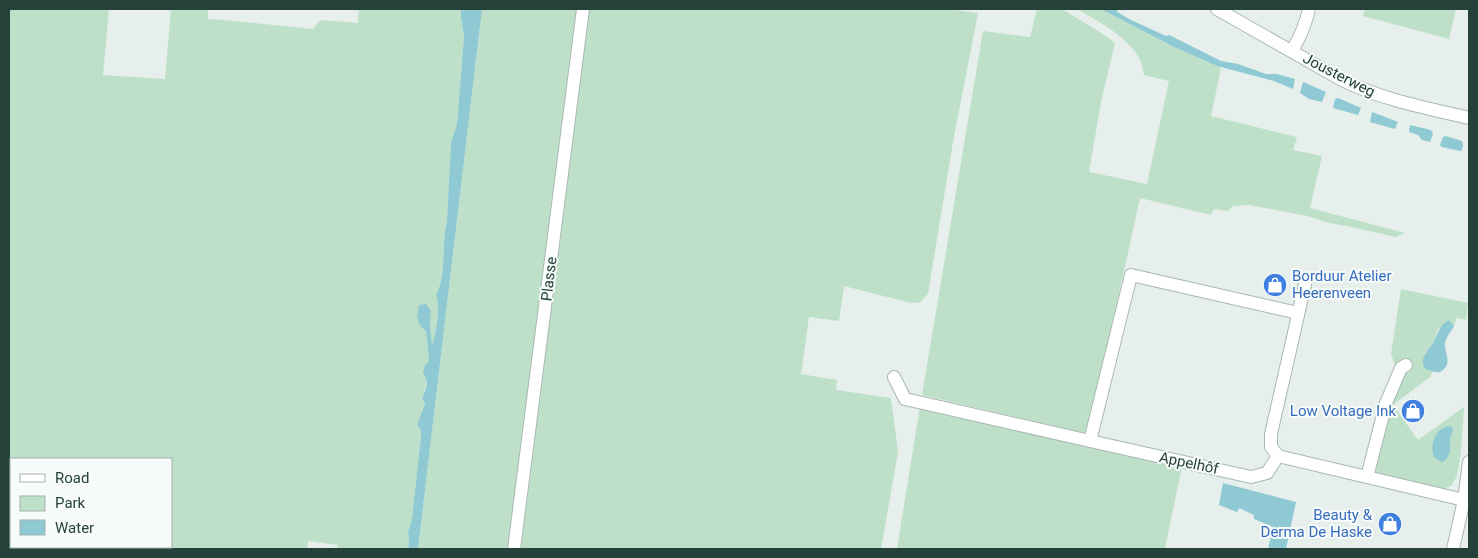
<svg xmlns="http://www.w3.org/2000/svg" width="1478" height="558" font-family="Roboto,sans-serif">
	<rect width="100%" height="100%" fill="#e6efeb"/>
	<g fill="#bfe0c8" fill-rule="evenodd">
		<path d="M9,9h100l-6,66 62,4 6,-70h37v10l17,1 88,9 7,-9 38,3 1,-14h102v9l3,18 -7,88 -6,18 -4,79c-6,23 0,53 -11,74 6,11 -1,38 -4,51l-2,-21 1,-15 -11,16 6,5 3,30 -4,4c2,15 2,20 -3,33l3,6 -8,21 3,3 1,7 -9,84 -4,13 1,10 -1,7h-71l1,-4 -30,-4 -1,8h-298zM11,459h160v88h-160z"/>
		<polygon points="482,9 579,9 511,549 418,549"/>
		<polygon points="589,9 944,9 978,13 953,142 928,294 920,302 911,303 844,286 839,321 809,317 801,374 837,380 836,390 891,398 898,452 881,549 521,549"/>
		<path d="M1037,9h25l41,25 12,9 -14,59 -12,70 58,12 22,-103 -25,-6c-1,-5 -2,-10 -4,-15 -10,-22 -42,-39 -63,-51h24l71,37 49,22 -10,48 86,21 -4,13 29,6 -12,52 95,25 -9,4 -49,-11 -18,-3 -22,-7 -58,-11 -16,1 -5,5 -14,-2 -3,6 -71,-17 -52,236 -166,-39 61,-364 47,6z"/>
		<polygon points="1365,9 1456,9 1449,39 1363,16"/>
		<path d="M1401,289l67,14 -2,17 -9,-2 -3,8 -5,-6 -11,9 -3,10 -11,16 6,16h3l-3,6 -37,28 25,35 46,-33 -3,45 -4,24 -6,10 -7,3 -79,-18 30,-106 -4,-11zM1453,429l-3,11 -13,19 -5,-7z"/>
		<polygon points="920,406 1182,466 1165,549 897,549"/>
	</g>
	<g fill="#8ec9d4">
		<path d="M461,9h21l-64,540h-10l1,-7 -1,-10 4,-13 9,-84 -1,-7 -3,-3 8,-21 -3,-6c4,-10 8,-15 1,-25l2,-8 4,-4 -3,-30 -6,-5 -3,-10 2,-11 7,-1 5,7 -1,14 2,20c4,-12 9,-39 4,-50 11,-21 5,-51 11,-74l4,-79 6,-18 7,-88 -3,-18z"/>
		<polygon points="1101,9 1118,9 1117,12 1131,20 1166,36 1169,35 1221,61 1238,64 1266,74 1277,74 1295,79 1293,89 1274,81 1217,66 1172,46"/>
		<polygon points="1303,82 1326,92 1322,102 1309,99 1300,93"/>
		<polygon points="1338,98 1361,108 1358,115 1333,108 1335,99"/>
		<polygon points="1372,112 1398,122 1395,129 1370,122"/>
		<polygon points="1410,125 1431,130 1433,134 1430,142 1422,140 1418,135 1409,132"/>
		<polygon points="1446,136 1462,141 1463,145 1462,150 1460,151 1442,147 1440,145 1443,137"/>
		<path d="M1449,320l5,6c-3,6 -8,11 -9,17 -1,9 7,18 -1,26 -2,2 -5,4 -7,3 -2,0 -9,-2 -11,-3 -9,-10 4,-20 8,-28 5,-9 5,-16 15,-21z"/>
		<path d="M1447,426l5,1 1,2 -3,11v12l-4,8 -4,2c-4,-2 -8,-4 -9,-8 -2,-7 1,-20 7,-24 1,-1 6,-3 7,-4z"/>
		<polygon points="1223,483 1296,502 1286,549 1268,549 1273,527 1254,519 1254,515 1239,508 1237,512 1219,505"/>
	</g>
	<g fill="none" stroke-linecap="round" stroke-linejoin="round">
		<g stroke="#a8b8b2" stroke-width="14">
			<g id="minor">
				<path d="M1217,9l125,71c41,20 84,28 127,38"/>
				<path d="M1292,51c8,-14 14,-27 17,-42"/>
				<polyline points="1306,280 1271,434 1271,447 1278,456 1464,500"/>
				<polyline points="894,377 905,399 1090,441 1131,275 1298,313"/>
				<polyline points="1090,441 1251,477 1267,473 1278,456"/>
				<polyline points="1367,477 1386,403 1401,368 1406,365"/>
				<polyline points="514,549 583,9"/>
				<polyline points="1453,549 1464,500 1469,462"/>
			</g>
		</g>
		<use href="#minor" stroke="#fff" stroke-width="12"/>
	</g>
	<defs>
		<g id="shop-disc" transform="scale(1.25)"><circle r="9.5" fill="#3f7fe0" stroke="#f7fbf9"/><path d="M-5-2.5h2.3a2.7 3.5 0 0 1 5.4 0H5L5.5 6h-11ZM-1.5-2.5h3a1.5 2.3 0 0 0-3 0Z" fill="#fff"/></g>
	</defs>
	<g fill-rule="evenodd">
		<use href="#shop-disc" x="1275" y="285"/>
		<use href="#shop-disc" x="1413" y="411"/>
		<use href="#shop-disc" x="1390" y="524"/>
	</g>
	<g text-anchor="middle" stroke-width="4" stroke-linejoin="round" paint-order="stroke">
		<g font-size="15" fill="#24423a" stroke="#f7fbf9">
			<text transform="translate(1339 75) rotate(27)" y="5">Jousterweg</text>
			<text transform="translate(549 279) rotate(-83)" y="5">Plasse</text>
			<text transform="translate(1189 463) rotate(12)" y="5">Appelhôf</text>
		</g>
		<g font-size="15" fill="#366cbe" stroke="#f7fbf9" text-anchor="end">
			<text x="1292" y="281" text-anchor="start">Borduur Atelier<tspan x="1292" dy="17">Heerenveen</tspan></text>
			<text x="1396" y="416">Low Voltage Ink</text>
			<text x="1372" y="520">Beauty &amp;<tspan x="1372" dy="17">Derma De Haske</tspan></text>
		</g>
	</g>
	<rect width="1478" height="558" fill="none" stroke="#24423a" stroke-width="20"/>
	<rect x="10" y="458" width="162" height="90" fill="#f7fbf9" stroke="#a3b1ad"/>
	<rect x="20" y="474" width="25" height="8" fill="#ffffff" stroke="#a3b1ad"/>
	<text x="55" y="483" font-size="15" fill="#24423a">Road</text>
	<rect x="20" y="496" width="25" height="15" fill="#bfe0c8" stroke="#a3b1ad"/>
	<text x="55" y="508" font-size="15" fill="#24423a">Park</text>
	<rect x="20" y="520" width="25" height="15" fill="#8ec9d4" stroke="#a3b1ad"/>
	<text x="55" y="533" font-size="15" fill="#24423a">Water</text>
</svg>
